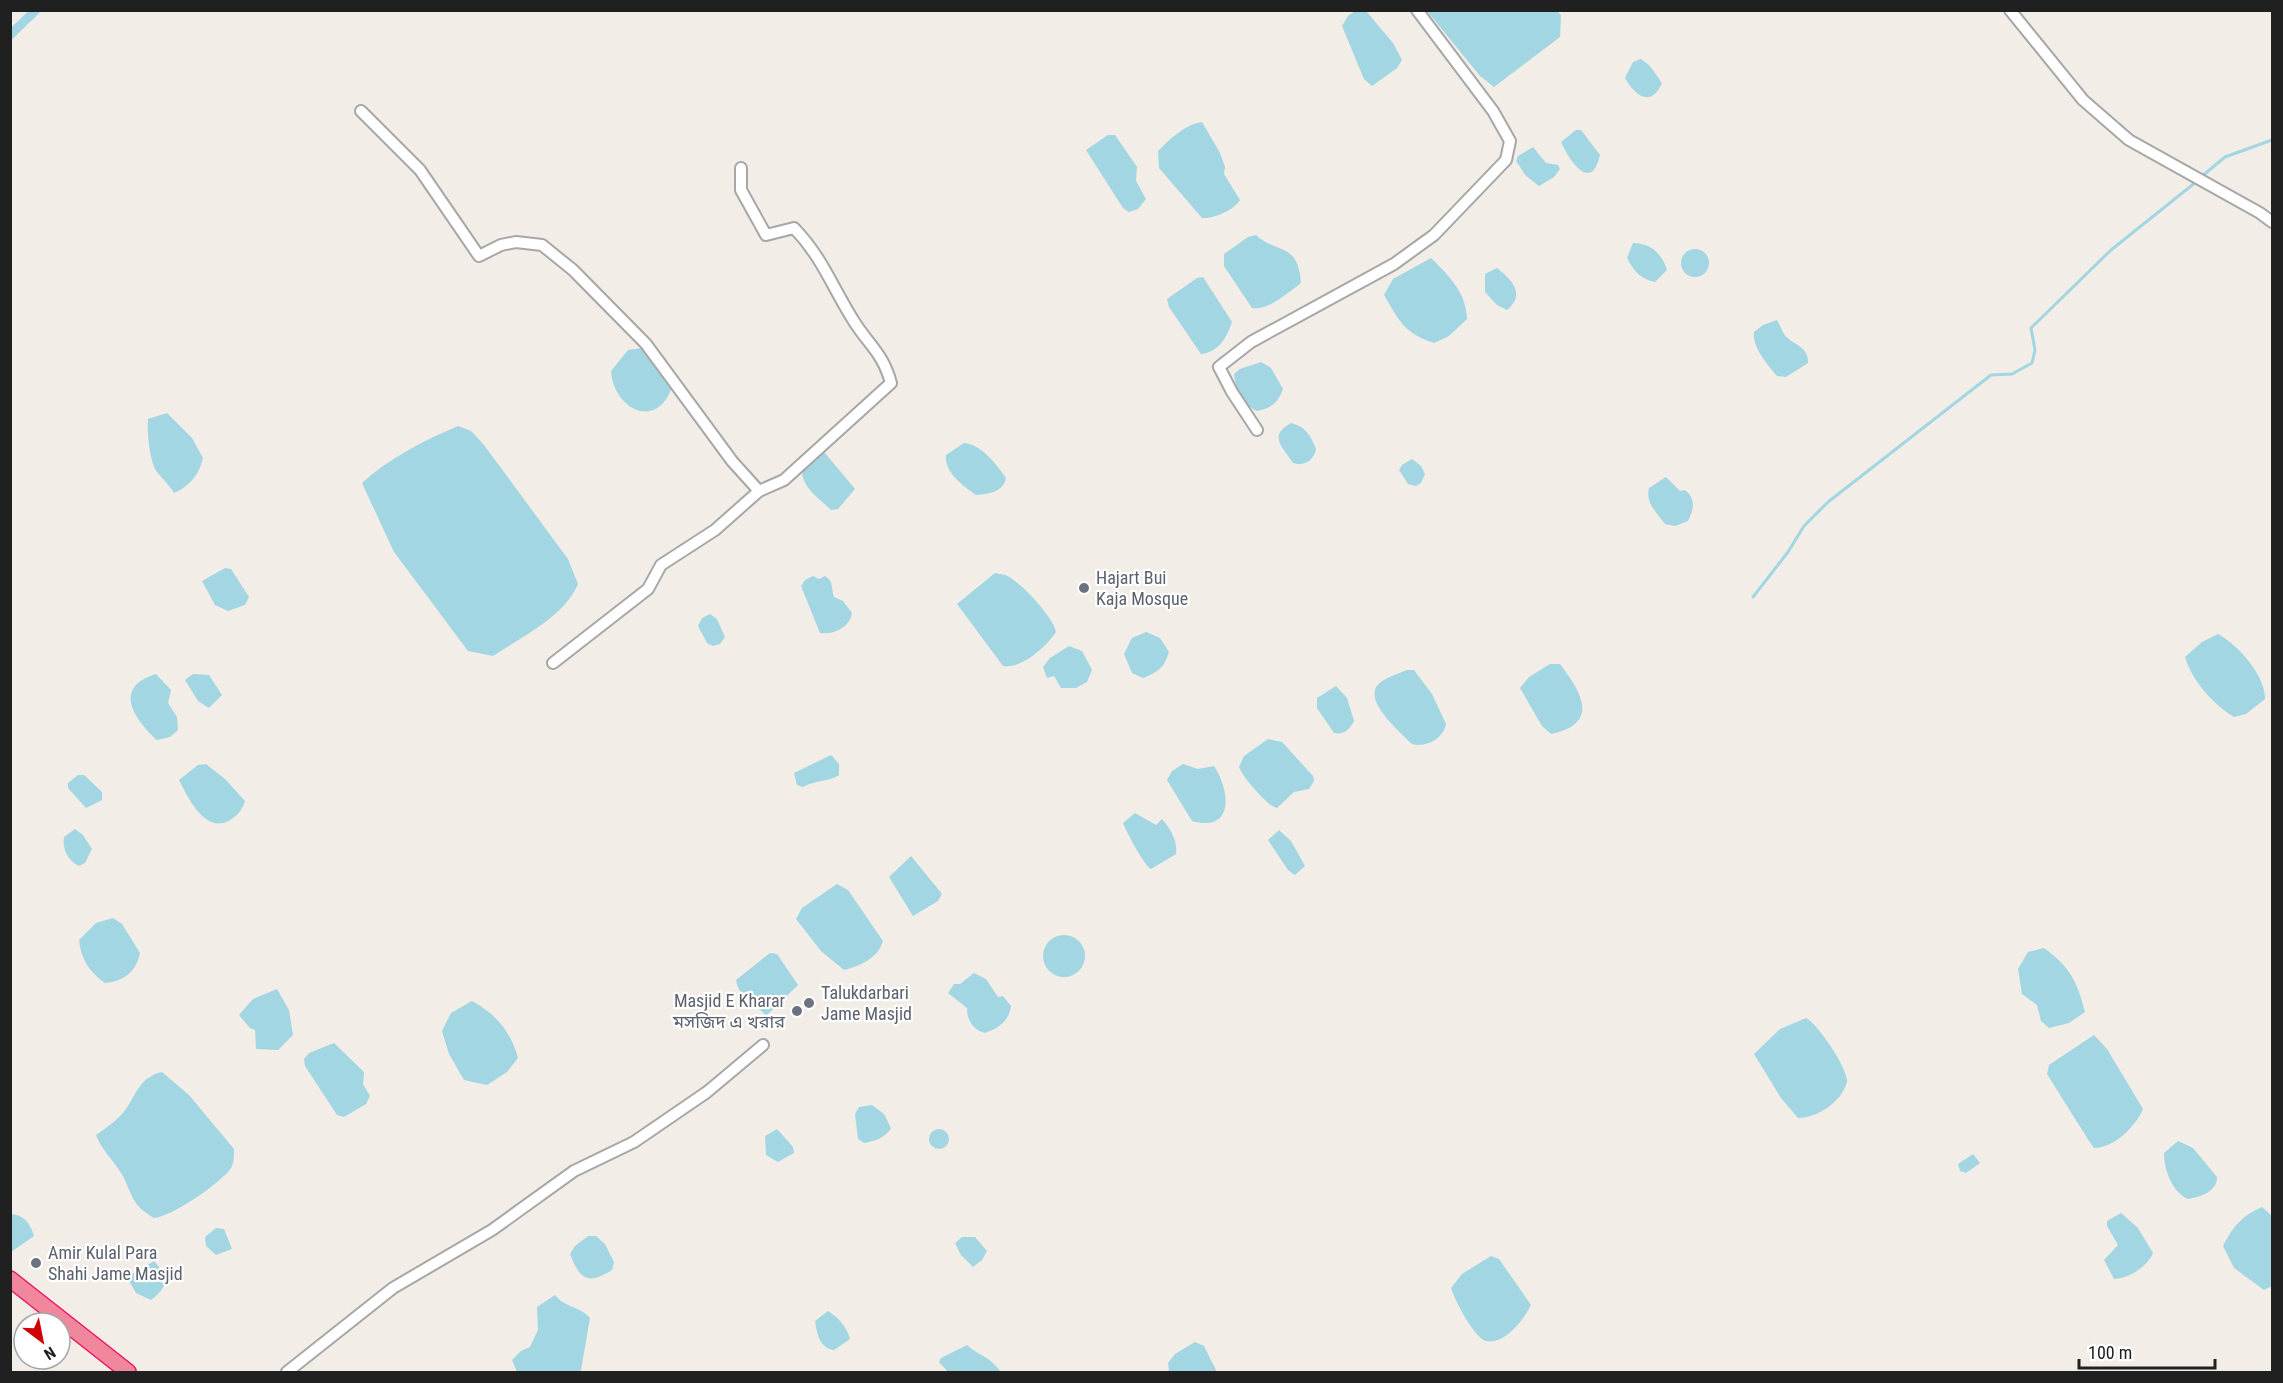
<svg xmlns="http://www.w3.org/2000/svg" width="2283" height="1383" font-family="'Roboto Condensed','Noto Sans Bengali',sans-serif">
	<rect width="100%" height="100%" fill="#f2ede6"/>
	<g fill="#a2d6e3">
		<polygon points="1355,11 1366,11 1393,43 1402,60 1397,68 1372,86 1364,79 1342,26 1348,16"/>
		<polygon points="1427,11 1557,11 1561,15 1560,37 1494,87 1480,76"/>
		<path d="M1641,59l9,7 12,17c-11,25 -27,13 -37,-5l8,-16z"/>
		<path d="M1202,122l18,31 5,14 -1,7 16,26c-6,10 -26,19 -38,18l-43,-50 -1,-17c12,-12 26,-26 44,-29z"/>
		<path d="M1576,130h5l19,25c-9,39 -31,5 -39,-13z"/>
		<polygon points="1108,135 1115,135 1137,167 1136,181 1146,199 1138,209 1129,212 1123,208 1086,150"/>
		<polygon points="1533,147 1546,163 1558,165 1560,169 1554,177 1539,186 1526,176 1516,161 1518,156"/>
		<path d="M1256,235c20,19 42,6 45,48 -12,9 -33,28 -49,25l-28,-42v-12l24,-17z"/>
		<path d="M1633,243c18,0 29,11 34,27l-12,12c-15,-3 -21,-11 -28,-24z"/>
		<circle cx="1695" cy="263" r="14"/>
		<path d="M1431,258c18,18 35,34 36,61l-18,17 -15,7c-30,-10 -34,-21 -50,-48l9,-16z"/>
		<path d="M1497,268c15,12 29,26 10,42l-10,-5 -12,-13v-18z"/>
		<path d="M1203,277l29,45c-5,15 -13,30 -31,32l-32,-47 -2,-8 30,-21z"/>
		<path d="M1777,320c3,5 4,9 7,14 7,11 25,11 24,29l-22,14 -9,-1c-9,-11 -25,-29 -23,-44l9,-7z"/>
		<path d="M641,348l30,42c-17,41 -58,17 -60,-19l17,-21z"/>
		<path d="M1261,362l10,6 12,21c-5,14 -12,19 -26,22 -14,-6 -22,-23 -23,-37l6,-5z"/>
		<path d="M167,413l25,25 11,20c-4,17 -13,28 -29,35 -5,-9 -17,-19 -20,-26 -5,-14 -7,-34 -6,-48z"/>
		<path d="M1291,423c14,3 20,13 25,26 -2,11 -12,18 -23,14 -11,-17 -25,-27 -2,-40z"/>
		<path d="M458,426l13,5 13,14 84,114 10,25c-14,33 -55,52 -85,72l-25,-5 -74,-99 -32,-69c27,-25 63,-43 96,-57z"/>
		<path d="M964,443c17,1 32,21 42,35 -3,14 -17,16 -30,17 -13,-9 -32,-23 -30,-40z"/>
		<path d="M825,453l30,36 -17,20 -7,1c-12,-12 -30,-23 -29,-41l12,-12z"/>
		<polygon points="1412,459 1421,466 1425,474 1421,483 1416,486 1408,484 1399,470 1402,465"/>
		<path d="M1666,477l14,14 5,-1c11,9 9,19 3,31l-13,5 -10,-2c-8,-11 -20,-21 -16,-36z"/>
		<polygon points="225,568 231,569 249,597 245,605 228,611 215,605 202,581"/>
		<path d="M995,573c4,1 11,1 14,4 13,7 45,41 47,55 -10,15 -34,37 -53,34l-46,-62z"/>
		<path d="M813,576l6,3 6,-3c9,5 6,13 9,21l9,4 9,12c-2,14 -18,22 -32,20l-19,-47 4,-6z"/>
		<polygon points="710,614 717,619 725,637 720,644 713,646 707,643 698,626 702,618"/>
		<path d="M1146,632l14,6 9,14c-5,16 -11,20 -26,26l-11,-5 -8,-19 8,-16z"/>
		<path d="M2218,634c20,11 47,41 47,65l-19,15 -12,3c-21,-13 -42,-36 -49,-60l17,-15z"/>
		<polygon points="1069,646 1082,651 1092,670 1087,682 1076,688 1061,688 1054,676 1047,678 1043,667 1050,658"/>
		<path d="M1550,664h10c21,28 41,59 -9,70l-9,-8 -22,-38 9,-11z"/>
		<path d="M1407,670h7l18,24 14,30c-2,14 -20,24 -34,20 -10,-10 -42,-37 -37,-54 3,-11 23,-16 32,-20z"/>
		<path d="M156,674l15,16 -3,13 9,14 1,13 -8,7 -13,3c-24,-22 -44,-53 -1,-66z"/>
		<polygon points="193,674 209,675 222,695 209,708 198,701 185,680"/>
		<path d="M1336,686l11,12 7,23c-5,9 -10,14 -20,12l-17,-25v-10z"/>
		<path d="M1268,739l14,3 31,34 1,5 -5,8 -15,3 -17,16c-9,-1 -35,-32 -38,-41l5,-11z"/>
		<path d="M831,755l8,9v11c-10,7 -24,5 -36,12l-6,-2 -3,-12z"/>
		<path d="M206,764l19,15 20,22c-3,9 -7,14 -15,19 -24,15 -42,-22 -51,-40l19,-15z"/>
		<path d="M1183,764l15,5 16,-3c16,24 21,67 -22,55l-25,-41 5,-9z"/>
		<polygon points="78,775 84,775 102,792 102,800 86,808 68,788 68,783"/>
		<path d="M1135,813l21,12 6,-6c8,9 16,22 14,35l-25,15c-6,-2 -25,-38 -28,-46z"/>
		<path d="M75,829l8,6 9,14 -7,14 -6,3c-11,-5 -17,-17 -15,-29z"/>
		<polygon points="1279,830 1291,841 1305,866 1295,875 1288,870 1268,840"/>
		<polygon points="911,856 942,894 938,901 913,916 889,877"/>
		<path d="M837,884l11,6 35,51c-5,17 -23,25 -39,29l-23,-19 -25,-32 6,-11z"/>
		<path d="M113,918l9,6 18,29c-4,19 -16,28 -35,30 -16,-11 -24,-24 -26,-43l17,-17z"/>
		<circle cx="1064" cy="956" r="21"/>
		<path d="M2044,948c26,19 33,33 41,64l-16,11 -20,5 -8,-7 -4,-16 -15,-11 -4,-25 10,-17z"/>
		<path d="M770,953l7,1 21,31 -32,31c-9,-12 -27,-17 -30,-36z"/>
		<path d="M974,973l12,6 12,18 5,-1 8,10c-2,15 -12,22 -26,27 -12,-3 -18,-13 -18,-25l-19,-15 6,-9h6z"/>
		<polygon points="277,989 289,1010 293,1035 278,1050 256,1049 255,1030 250,1028 239,1015 253,999"/>
		<path d="M472,1001c24,13 39,31 46,57l-11,14 -20,13 -23,-5 -15,-26 -7,-23 9,-18z"/>
		<path d="M1806,1018c12,6 42,51 41,64 -5,19 -29,36 -49,36l-17,-20 -27,-44 26,-25z"/>
		<path d="M2094,1035l13,14 36,60c-7,17 -29,39 -49,39l-5,-7 -42,-67 2,-9z"/>
		<polygon points="334,1043 364,1072 363,1084 370,1096 366,1104 344,1117 337,1115 305,1066 304,1059 309,1053"/>
		<path d="M162,1072l27,23 45,54c0,7 0,14 -3,19 -10,15 -60,49 -77,50 -22,-13 -21,-21 -31,-42 -8,-14 -21,-25 -27,-41 10,-7 23,-16 30,-26 11,-16 14,-32 36,-37z"/>
		<path d="M872,1105l12,9 7,14c-6,10 -16,13 -27,15l-6,-4 -3,-25 4,-7z"/>
		<polygon points="777,1129 793,1147 794,1153 778,1162 766,1155 765,1136"/>
		<circle cx="939" cy="1139" r="10"/>
		<path d="M2178,1141l15,7 24,29c0,15 -17,20 -29,22 -16,-7 -24,-29 -24,-46z"/>
		<polygon points="1973,1154 1980,1163 1966,1173 1960,1171 1958,1164"/>
		<path d="M2262,1207l10,9v70l-8,4 -30,-22 -11,-22c10,-20 19,-30 39,-39z"/>
		<path d="M2121,1213l17,15 15,25c-5,13 -25,26 -39,26l-10,-19 14,-15 -11,-19v-5z"/>
		<path d="M11,1214c13,1 19,9 23,22l-23,16z"/>
		<polygon points="216,1228 224,1229 232,1249 216,1255 206,1246 205,1237"/>
		<path d="M588,1236h8l9,8 9,18 -2,8c-24,15 -32,10 -42,-16l5,-8z"/>
		<polygon points="962,1237 975,1237 987,1251 982,1260 973,1267 961,1255 955,1243"/>
		<path d="M1491,1256l8,3 32,46c-7,14 -26,40 -45,36 -11,-2 -32,-42 -35,-53l11,-14z"/>
		<path d="M154,1261c15,17 15,25 -3,39l-15,-7 -9,-16z"/>
		<path d="M555,1295c10,13 25,11 35,23l-9,52 -2,2h-62l-5,-12 9,-9 9,-4 8,-17 -1,-23z"/>
		<path d="M828,1311c10,6 19,16 22,28l-16,11c-15,-2 -17,-17 -19,-29z"/>
		<polygon points="1195,1342 1204,1346 1217,1372 1169,1372 1168,1363 1175,1354"/>
		<path d="M967,1345c15,13 20,9 34,27h-53l-9,-10 2,-4z"/>
	</g>
	<g fill="none" stroke-linecap="round" stroke-linejoin="round">
		<g stroke="#a2d6e3" stroke-width="3">
			<polyline points="2201,177 2225,157 2272,140"/>
			<polyline points="1753,597 1788,552 1804,526 1828,502 1991,375 2012,374 2032,363 2035,350 2031,328 2111,250 2196,182"/>
		</g>
		<polyline stroke="#a2d6e3" stroke-width="9" points="10,35 36,10"/>
		<g stroke="#a7a7a7" stroke-width="14">
			<g id="minor">
				<polyline points="2010,10 2083,100 2129,140 2260,213 2272,222"/>
				<polyline points="361,111 420,170 479,256 501,245 516,242 542,245 573,270 646,344 732,461 759,491"/>
				<polyline points="1257,430 1232,392 1219,367 1251,342 1394,264 1434,235 1506,160 1510,141 1493,111 1417,10"/>
				<path d="M553,663l95,-74 13,-24 54,-35 44,-39 25,-11 107,-97c-8,-29 -21,-37 -36,-60 -22,-34 -32,-65 -61,-95l-28,7 -25,-45v-22"/>
				<polyline points="287,1372 393,1288 492,1230 574,1171 634,1142 707,1092 763,1045"/>
			</g>
		</g>
		<g stroke="#ec1664" stroke-width="18">
			<polyline id="highway" points="10,1279 128,1372"/>
		</g>
		<use href="#minor" stroke="#fff" stroke-width="10"/>
		<use href="#highway" stroke="#f0879c" stroke-width="15"/>
	</g>
	<g fill="#6b7280" stroke="#fff" stroke-width="2">
		<circle cx="1084" cy="588" r="6"/>
		<circle cx="809" cy="1003" r="6"/>
		<circle cx="797" cy="1011" r="6"/>
		<circle cx="36" cy="1263" r="6"/>
	</g>
	<g text-anchor="middle" stroke-width="4.5" stroke-linejoin="round" paint-order="stroke">
		<g font-size="18" fill="#5b616d" stroke="#fff" text-anchor="start">
			<text x="1096" y="584">Hajart Bui<tspan x="1096" dy="21">Kaja Mosque</tspan></text>
			<text x="821" y="999">Talukdarbari<tspan x="821" dy="21">Jame Masjid</tspan></text>
			<text x="785" y="1007" text-anchor="end">Masjid E Kharar<tspan x="785" dy="21">মসজিদ এ খরার</tspan></text>
			<text x="48" y="1259">Amir Kulal Para<tspan x="48" dy="21">Shahi Jame Masjid</tspan></text>
		</g>
	</g>
	<rect width="2283" height="1383" fill="none" stroke="#202020" stroke-width="24"/>
	<g transform="translate(42 1341) rotate(148)"><circle r="28" fill="#ffffff" stroke="#a6a6a6" stroke-width="1.5"/>
	<path d="M0-4.5L10 22L0 15L-10 22Z" fill="#d00005"/>
	<text y="-9" font-size="16" font-weight="bold" text-anchor="middle" fill="#202020">N</text>
	</g>
	<path d="M2079 1359v9h136v-9" fill="none" stroke="#202020" stroke-width="3"/>
	<text x="2088" y="1359" font-size="18" fill="#202020" stroke="#ffffff" stroke-width="4.5" paint-order="stroke">100 m</text>
</svg>
